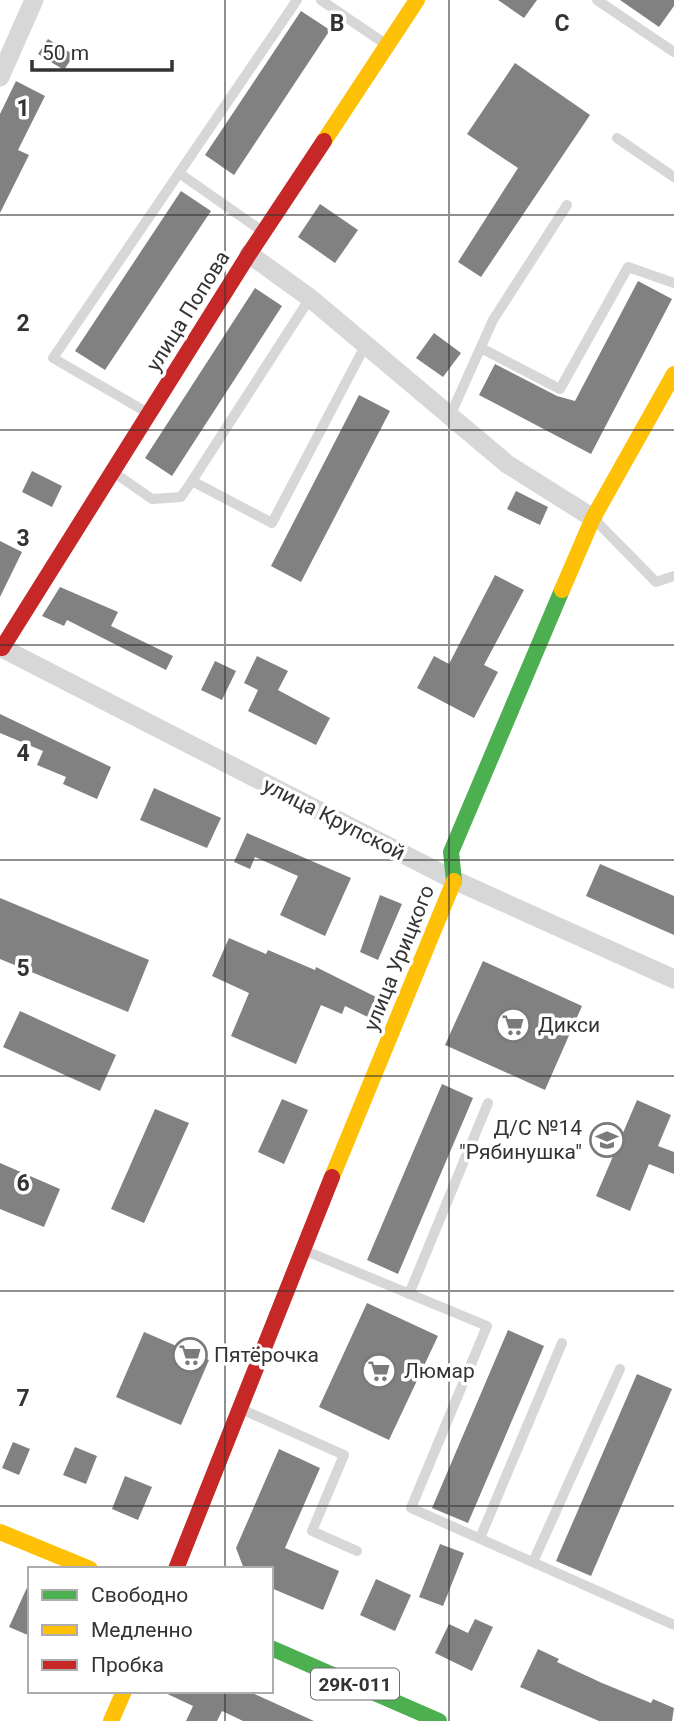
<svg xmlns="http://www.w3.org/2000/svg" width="674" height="1721" font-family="Roboto,sans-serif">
	<rect width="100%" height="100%" fill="#fff"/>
	<g fill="#818181">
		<polygon points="498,0 537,0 524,18"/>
		<polygon points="620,0 674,0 674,6 659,27"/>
		<polygon points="301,11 330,30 234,175 205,155"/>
		<polygon points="48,39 74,55 64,70 38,54"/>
		<polygon points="515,63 590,115 481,277 458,262 518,168 467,134"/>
		<polygon points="16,81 45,96 18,150 29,155 0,213 0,114"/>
		<polygon points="181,191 211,211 105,370 75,351"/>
		<polygon points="320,204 358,230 335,263 298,237"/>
		<polygon points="638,281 672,299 591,454 479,395 495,364 557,396 575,401"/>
		<polygon points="255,288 282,306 172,476 145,458"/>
		<polygon points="434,333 461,353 443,377 416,358"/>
		<polygon points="359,395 390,411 301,582 271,566"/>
		<polygon points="32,471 62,486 52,507 22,492"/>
		<polygon points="516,491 548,507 540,525 507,509"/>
		<polygon points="0,541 22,552 0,597"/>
		<polygon points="495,575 524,590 484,665 498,672 474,718 417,688 434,656 449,664"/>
		<polygon points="60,587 118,612 111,626 173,656 166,670 67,620 64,626 42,616"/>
		<polygon points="257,656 288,671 278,690 330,718 316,745 248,711 258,690 244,683"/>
		<polygon points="215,661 236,671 222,700 201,690"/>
		<polygon points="0,714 111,767 97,799 63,784 66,777 37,765 43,751 0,733"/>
		<polygon points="154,788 221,818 207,848 140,820"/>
		<polygon points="247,833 351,878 325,936 280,915 298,876 255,857 250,869 234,862"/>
		<polygon points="600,864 674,896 674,935 586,896"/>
		<polygon points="380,895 402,904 378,960 360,952"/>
		<polygon points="0,898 149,960 128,1012 0,959"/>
		<polygon points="229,938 266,954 268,950 315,970 316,967 384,1001 374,1020 345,1006 342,1014 321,1005 296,1064 231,1036 249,993 212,976"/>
		<polygon points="483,961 582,1006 545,1090 445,1045"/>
		<polygon points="20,1011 116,1055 100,1091 3,1047"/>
		<polygon points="442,1084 473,1098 398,1274 367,1260"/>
		<polygon points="282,1099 308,1110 284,1164 258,1152"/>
		<polygon points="637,1100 671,1115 658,1146 674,1152 674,1174 649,1164 630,1211 596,1196"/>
		<polygon points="155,1109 189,1123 144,1223 111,1209"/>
		<polygon points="0,1163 60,1189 44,1227 0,1209"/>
		<polygon points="367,1303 438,1336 389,1440 319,1407"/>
		<polygon points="508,1330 544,1346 468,1523 432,1508"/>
		<polygon points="144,1332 209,1360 181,1425 116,1397"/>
		<polygon points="637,1374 672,1389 591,1576 556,1561"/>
		<polygon points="13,1442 30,1449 19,1475 2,1468"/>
		<polygon points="75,1447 97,1456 86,1484 63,1475"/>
		<polygon points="279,1449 320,1468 285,1548 339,1571 323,1610 271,1588 271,1569 244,1569 236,1548"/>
		<polygon points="125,1476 152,1487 138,1520 112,1509"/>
		<polygon points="440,1544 464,1553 443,1606 419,1597"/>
		<polygon points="376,1579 411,1595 395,1631 360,1615"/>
		<polygon points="30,1581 30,1636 9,1627"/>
		<polygon points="475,1619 493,1627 472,1671 435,1653 449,1624 468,1633"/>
		<polygon points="538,1649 559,1659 557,1662 602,1683 651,1703 653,1699 674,1708 672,1721 599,1721 520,1687"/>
		<polygon points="161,1691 248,1691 314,1721 243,1721 222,1711 217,1721 186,1721 193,1706"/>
	</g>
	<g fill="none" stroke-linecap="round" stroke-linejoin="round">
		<g stroke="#d7d7d7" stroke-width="10">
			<polyline points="321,0 384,43"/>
			<polyline points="597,0 674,52"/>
			<polyline points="617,138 674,177"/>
			<polyline points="179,173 262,231"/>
			<polyline points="310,298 192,481 272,523 365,346"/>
			<polyline points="481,348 560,389 628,267 674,283"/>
			<polyline points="148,413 53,358 297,0"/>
			<polyline points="450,416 493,320 567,205"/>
			<polyline points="116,474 152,499 181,497 192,481"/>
			<polyline points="596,521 656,582 674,576"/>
			<polyline points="306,1251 487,1326 411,1508 674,1625"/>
			<polyline points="409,1294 488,1103"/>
			<polyline points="241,1409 344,1455 312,1531 357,1551"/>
			<polyline points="480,1538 562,1343"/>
			<polyline points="533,1562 620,1369"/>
		</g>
		<g stroke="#d7d7d7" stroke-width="19">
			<polyline points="0,77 34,0"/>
			<polyline points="249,254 310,298 507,464 593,518"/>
			<polyline points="0,647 454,880 674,979"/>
		</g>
		<g stroke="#4caf50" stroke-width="16">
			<polyline points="454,881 451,852 562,590"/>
			<polyline points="271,1648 439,1721"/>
		</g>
		<g stroke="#ffc107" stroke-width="16">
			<polyline points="324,141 417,0"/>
			<polyline points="562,590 593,518 674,374"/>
			<polyline points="332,1177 454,881"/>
			<polyline points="0,1532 90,1569"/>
			<polyline points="111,1721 124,1691"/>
		</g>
		<g stroke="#c62828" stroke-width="16">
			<polyline points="2,648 249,254 324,141"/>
			<polyline points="176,1569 332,1177"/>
		</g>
	</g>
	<path fill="none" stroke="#333" stroke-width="2" stroke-opacity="0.55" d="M225,0v1569M449,0v1721M0,215h674M0,430h674M0,645h674M0,860h674M0,1076h674M0,1291h674M0,1506h674M225,1691v30"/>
	<defs>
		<g id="supermarket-ring" transform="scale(1.75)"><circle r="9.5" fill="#fff" stroke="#7a7a7a" stroke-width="1.5"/><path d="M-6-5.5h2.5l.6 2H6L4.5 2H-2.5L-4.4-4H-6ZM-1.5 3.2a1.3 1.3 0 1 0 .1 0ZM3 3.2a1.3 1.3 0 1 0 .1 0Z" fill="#7a7a7a"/></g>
		<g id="school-ring" transform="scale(1.75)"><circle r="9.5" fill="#fff" stroke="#7a7a7a" stroke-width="1.5"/><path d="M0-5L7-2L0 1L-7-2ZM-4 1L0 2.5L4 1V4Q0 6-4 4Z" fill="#7a7a7a"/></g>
	</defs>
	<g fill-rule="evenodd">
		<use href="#supermarket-ring" x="513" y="1025"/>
		<use href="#school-ring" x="607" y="1140"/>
		<use href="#supermarket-ring" x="190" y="1355"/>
		<use href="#supermarket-ring" x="379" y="1371"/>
	</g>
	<g text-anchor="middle" stroke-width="7" stroke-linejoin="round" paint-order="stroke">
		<rect fill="#fff" stroke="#707070" stroke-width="2" x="311" y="1668.5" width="88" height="31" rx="5"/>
		<g font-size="19" font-weight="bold" fill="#333">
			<text x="355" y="1691">29К-011</text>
		</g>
		<g font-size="21" fill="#333" stroke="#fff">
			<text transform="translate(188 311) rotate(-58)" y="7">улица Попова</text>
			<text transform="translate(334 819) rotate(27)" y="7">улица Крупской</text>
			<text transform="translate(399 958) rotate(-68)" y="7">улица Урицкого</text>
		</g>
		<g font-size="21" fill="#333" stroke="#fff" text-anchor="start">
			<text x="538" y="1032">Дикси</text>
			<text x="582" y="1135" text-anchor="end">Д/С №14<tspan x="582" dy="24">"Рябинушка"</tspan></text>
			<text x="214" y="1362">Пятёрочка</text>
			<text x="404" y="1378">Люмар</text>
		</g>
	</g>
	<g font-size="23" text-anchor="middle" font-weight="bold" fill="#333" stroke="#fff" stroke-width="7" stroke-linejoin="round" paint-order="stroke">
		<text x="337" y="31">B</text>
		<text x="562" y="31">C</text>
		<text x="23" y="116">1</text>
		<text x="23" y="331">2</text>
		<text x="23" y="546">3</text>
		<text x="23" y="761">4</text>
		<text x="23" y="976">5</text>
		<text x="23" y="1191">6</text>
		<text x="23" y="1406">7</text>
	</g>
	<rect x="28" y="1567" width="245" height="126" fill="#ffffff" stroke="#adadad" stroke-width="2"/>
	<rect x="42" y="1590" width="35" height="10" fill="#4caf50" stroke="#adadad" stroke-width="2"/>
	<text x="91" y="1602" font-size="21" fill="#333333">Свободно</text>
	<rect x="42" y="1625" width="35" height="10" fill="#ffc107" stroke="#adadad" stroke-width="2"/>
	<text x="91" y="1637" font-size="21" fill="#333333">Медленно</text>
	<rect x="42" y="1660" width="35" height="10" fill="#c62828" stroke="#adadad" stroke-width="2"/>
	<text x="91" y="1672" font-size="21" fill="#333333">Пробка</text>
	<path d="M32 60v10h140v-10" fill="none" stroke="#333333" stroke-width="3.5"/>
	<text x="42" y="60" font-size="21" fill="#333333" stroke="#ffffff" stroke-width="5" paint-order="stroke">50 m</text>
</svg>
